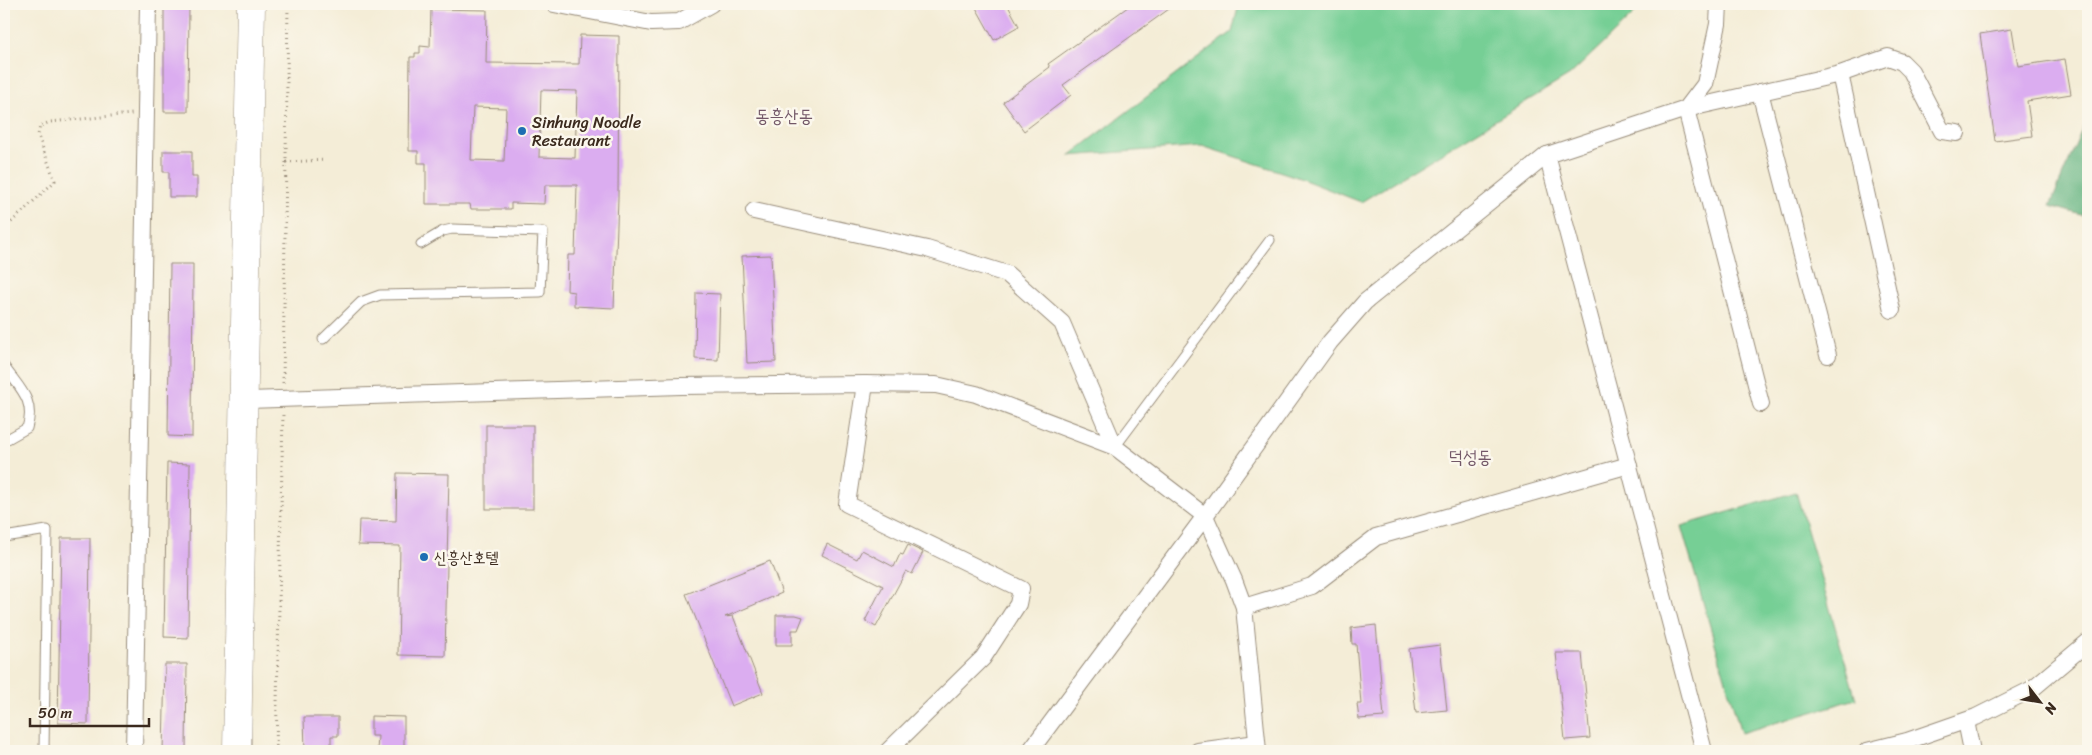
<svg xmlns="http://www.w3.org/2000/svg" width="2092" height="755" font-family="Sriracha,'Poor Story',sans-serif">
	<rect width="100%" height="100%" fill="#fbf7ec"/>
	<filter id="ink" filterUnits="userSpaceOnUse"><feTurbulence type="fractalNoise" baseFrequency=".02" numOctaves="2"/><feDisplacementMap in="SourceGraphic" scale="10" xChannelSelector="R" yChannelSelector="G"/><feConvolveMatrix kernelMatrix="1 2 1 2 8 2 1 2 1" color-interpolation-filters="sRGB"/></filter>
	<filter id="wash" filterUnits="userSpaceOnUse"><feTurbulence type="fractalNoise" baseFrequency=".0096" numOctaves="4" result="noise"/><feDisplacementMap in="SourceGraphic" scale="20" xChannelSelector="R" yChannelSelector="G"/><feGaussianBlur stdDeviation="1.12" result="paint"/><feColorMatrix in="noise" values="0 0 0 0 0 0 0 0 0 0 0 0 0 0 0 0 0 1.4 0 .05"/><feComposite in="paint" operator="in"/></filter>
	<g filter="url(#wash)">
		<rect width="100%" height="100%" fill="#f4edd7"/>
		<g fill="#76cf95" stroke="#587c5a">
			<polygon points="1239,4 1639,4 1635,13 1570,75 1361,202 1294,176 1202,146 1069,156 1232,32"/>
			<polygon points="1796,492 1856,699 1741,733 1681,526"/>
		</g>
		<polygon fill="#60b27e" stroke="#4e6e4e" points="2088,115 2088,217 2050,206"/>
		<g id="blocks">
			<g fill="#dbadf0" fill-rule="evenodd">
				<polygon points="164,4 189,4 188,112 164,112"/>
				<polygon points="974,4 1007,4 1019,26 994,40"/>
				<polygon points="1132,4 1176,4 1063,85 1071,95 1024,131 1003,102 1050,67 1048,64"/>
				<path d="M431,9l56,1 -1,53 93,1 1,-29 39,1 -1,162 -4,110 -40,-2v-14l-7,-1 1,-36h7l2,-70h-32l-1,19 -33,-1v6h-40l-1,-5h-44v-41h-8v-12h-9l1,-94h5v-4h5v-7l10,1zM541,90l36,1 -2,67 -36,-1zM473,107l33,1 -2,53 -33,-1z"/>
				<polygon points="2012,29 2018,66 2065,59 2071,94 2027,101 2032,136 1995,141 1980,34"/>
				<polygon points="163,151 192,151 192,177 197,177 197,197 169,197 169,172 163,172"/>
				<polygon points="771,255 776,362 747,363 742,256"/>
				<polygon points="170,264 193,264 192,437 168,436"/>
				<polygon points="696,293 720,294 718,360 695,359"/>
				<rect x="486" y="425" width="47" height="84"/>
				<polygon points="167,463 190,464 188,638 164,637"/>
				<polygon points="397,473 449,474 445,656 398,655 400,546 358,545 359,520 396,521"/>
				<polygon points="61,538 90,538 88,724 58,723"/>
				<polygon points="827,544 857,559 862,550 894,567 900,554 903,555 908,545 923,552 912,574 906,571 876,627 865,621 883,586 822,555"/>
				<polygon points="770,561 782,593 725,617 733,616 763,693 731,706 686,594"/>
				<polygon points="776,615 796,615 803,617 798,630 792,630 792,645 776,645"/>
				<polygon points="1376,625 1384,717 1359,719 1357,704 1361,704 1356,644 1352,644 1351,628"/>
				<polygon points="1440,645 1447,710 1416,713 1409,649"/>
				<polygon points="1556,653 1582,653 1590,738 1565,740"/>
				<polygon points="165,664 187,664 186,751 163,751"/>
				<polygon points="371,716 404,717 404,751 377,751 378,736 371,736"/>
				<polygon points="304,717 338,717 338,736 331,736 331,751 305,751"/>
			</g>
		</g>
	</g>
	<g filter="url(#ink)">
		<use href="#blocks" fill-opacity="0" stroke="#988c7a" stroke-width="1"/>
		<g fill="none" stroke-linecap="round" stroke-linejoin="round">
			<g stroke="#988c7a" stroke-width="11">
				<g id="lane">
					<polyline points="323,339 361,302 380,295 540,292 543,232 452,229 443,231 421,244"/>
					<path d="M4,366c15,22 32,34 23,62l-23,13"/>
					<polyline points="1115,447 1270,240"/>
					<polyline points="4,537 47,530 44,751"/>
				</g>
			</g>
			<g stroke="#988c7a" stroke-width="18">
				<g id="street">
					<polyline points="554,4 651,23 679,22 711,4"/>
					<polyline points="1840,74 1892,310"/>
					<polyline points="1760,92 1828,355"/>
					<polyline points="1547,155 1704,751"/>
					<polyline points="754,211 927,249 1007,274 1062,323 1115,447"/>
					<polyline points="865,384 847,504 1021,589 1018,604 983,658 888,751"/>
					<polyline points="245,400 681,386 865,384 936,385 976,394 1115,447 1205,516 1234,580 1244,607 1258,751"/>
					<polyline points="1761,404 1686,109 1840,74 1888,57 1902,62 1911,71 1942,131 1957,133"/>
					<polyline points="1244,607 1312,586 1376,537 1629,465"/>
					<polyline points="1966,721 1972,751"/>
					<polyline points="134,751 148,4"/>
					<polyline points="1030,751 1205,516 1330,342 1365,302 1547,155 1686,109 1705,84 1718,24 1719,4"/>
					<polyline points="1198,751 1257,743"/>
					<polyline points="1867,751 1907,741 1976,717 2032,689 2088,642"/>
				</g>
			</g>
			<g stroke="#988c7a" stroke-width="29">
				<polyline id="highway" points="237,751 251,4"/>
			</g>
			<g stroke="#988c7a" stroke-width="3" stroke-dasharray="1 4" stroke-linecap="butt">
				<polyline points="286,162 325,160"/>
				<polyline points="4,229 55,181 38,135 40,126 50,122 132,114"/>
				<polyline points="283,383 288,4"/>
				<polyline points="276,751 283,414"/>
			</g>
			<use href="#lane" stroke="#fff" stroke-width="9"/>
			<use href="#street" stroke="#fff" stroke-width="16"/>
			<use href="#highway" stroke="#fff" stroke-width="28"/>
		</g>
	</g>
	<g fill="#1f6fb2" stroke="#fbf7ec" stroke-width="2">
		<circle cx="522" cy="131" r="5"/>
		<circle cx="424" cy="557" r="5"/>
	</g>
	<g text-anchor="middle" stroke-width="5" stroke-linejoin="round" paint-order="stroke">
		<g font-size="16" fill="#3b2a1e" stroke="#fbf7ec" text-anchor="start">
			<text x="532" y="128">Sinhung Noodle<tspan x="532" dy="18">Restaurant</tspan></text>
			<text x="434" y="563">신흥산호텔</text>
		</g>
		<g font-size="18" fill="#735868" stroke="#fbf7ec">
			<text x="784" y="122">동흥산동</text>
			<text x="1470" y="463">덕성동</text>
		</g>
	</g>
	<rect width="2092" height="755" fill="none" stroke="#fbf7ec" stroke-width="20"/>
	<g transform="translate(2040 702) rotate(121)" stroke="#fbf7ec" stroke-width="4" paint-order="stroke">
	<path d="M0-4L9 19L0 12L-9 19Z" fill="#3b2a1e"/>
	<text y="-8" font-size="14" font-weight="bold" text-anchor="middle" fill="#3b2a1e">N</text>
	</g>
	<path d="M30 718v8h119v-8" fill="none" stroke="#3b2a1e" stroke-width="2.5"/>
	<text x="38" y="718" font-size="15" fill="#3b2a1e" stroke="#fbf7ec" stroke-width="4" paint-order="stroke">50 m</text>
</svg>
